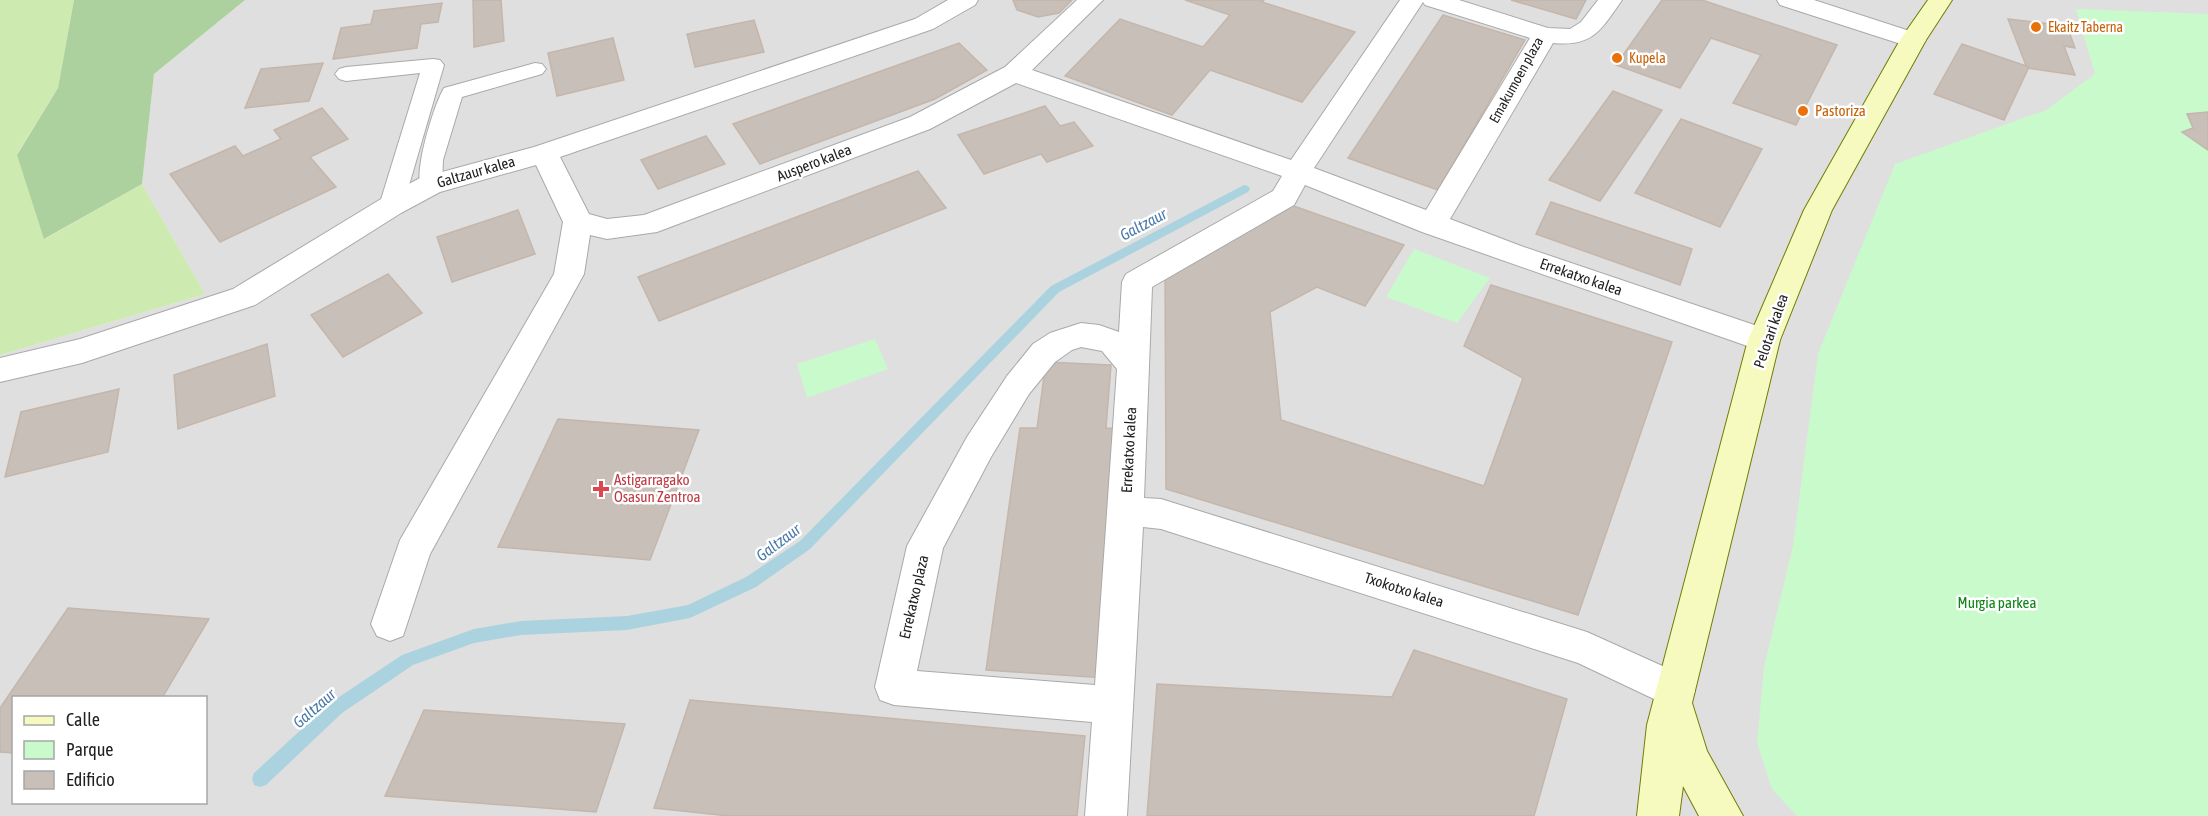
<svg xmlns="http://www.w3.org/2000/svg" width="2208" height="816" font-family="'Asap Condensed',sans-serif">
	<rect width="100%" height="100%" fill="#f2efe9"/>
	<path fill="#e0dfdf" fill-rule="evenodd" d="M245,0h1963v816h-2208v-461l205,-61 -63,-110 12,-110zM14,698h192v104h-192z"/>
	<polygon fill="#cdebb0" points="0,0 74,0 58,88 17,154 45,239 142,184 205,294 0,355"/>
	<polygon fill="#add19e" points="74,0 245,0 154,74 142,184 44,239 17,155 58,88"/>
	<g fill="#c8facc">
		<polygon points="2076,9 2208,14 2208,816 1797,816 1772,789 1757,743 1764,667 1793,546 1818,354 1895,164 2046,110 2095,74"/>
		<polygon points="1414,249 1490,278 1457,323 1386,297"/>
		<polygon points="875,339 888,369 807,398 797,364"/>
	</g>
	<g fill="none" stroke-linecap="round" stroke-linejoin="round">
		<polygon fill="#aad3df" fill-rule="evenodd" points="1244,185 1248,186 1250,189 1248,192 1059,292 810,549 756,587 690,618 627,630 521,635 474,643 413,665 342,713 266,785 260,787 254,785 252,779 254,773 330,703 402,655 474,629 521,621 627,616 688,605 746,577 800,541 1051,286"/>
	</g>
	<g fill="#c7bfb8" stroke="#c4b6ab" stroke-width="1.5">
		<polygon points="473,0 501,0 504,41 474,47"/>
		<polygon points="1013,0 1072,0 1059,13 1038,17 1017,10"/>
		<polygon points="1185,0 1264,0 1262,2 1355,32 1302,102 1210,70 1172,115 1065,76 1120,19 1203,47 1230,15"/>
		<polygon points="1511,0 1586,0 1576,19"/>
		<polygon points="1662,0 1702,0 1837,45 1796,125 1733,103 1761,55 1711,38 1680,88 1616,65"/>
		<polygon points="442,3 438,22 421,24 417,48 333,59 341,28 371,24 374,11"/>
		<polygon points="1443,15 1525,40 1438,190 1348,158"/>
		<polygon points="2008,19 2067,26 2075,48 2064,46 2075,75 2027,68"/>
		<polygon points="754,20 764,52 695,67 687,34"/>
		<polygon points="613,38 624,80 557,96 548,53"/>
		<polygon points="959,43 987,70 935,99 760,164 733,124"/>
		<polygon points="1962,44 2029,67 2004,120 1934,94"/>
		<polygon points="323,63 309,101 245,108 261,69"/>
		<polygon points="1613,91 1662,110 1600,201 1549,180"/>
		<polygon points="1045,106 1060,126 1074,122 1093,146 1047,162 1041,154 984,174 958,135"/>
		<polygon points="322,108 348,139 310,157 336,187 220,242 170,174 235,146 243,156 281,139 274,130"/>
		<polygon points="2208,112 2208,150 2182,132 2193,128 2187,114"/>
		<polygon points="1681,119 1762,149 1720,227 1635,193"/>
		<polygon points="706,136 725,164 658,189 641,160"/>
		<polygon points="918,171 946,208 659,321 638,277"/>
		<polygon points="1551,202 1692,249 1680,285 1536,234"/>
		<polygon points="1288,204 1404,245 1365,306 1317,287 1270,312 1281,420 1484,486 1523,378 1464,346 1491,285 1672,342 1578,615 1166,489 1165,269"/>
		<polygon points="518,210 535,254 452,282 437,237"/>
		<polygon points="388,274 422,313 343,357 311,315"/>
		<polygon points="267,344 275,396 178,429 174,375"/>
		<polygon points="1046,362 1111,365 1106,428 1123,429 1105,678 986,670 1020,428 1037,428"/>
		<polygon points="119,389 108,452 5,477 21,412"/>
		<polygon points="558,419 699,430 650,560 498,547"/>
		<polygon points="68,608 209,619 162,698 14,698 14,753 0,752 0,708"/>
		<polygon points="1414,650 1567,699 1534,816 1147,816 1157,684 1392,697"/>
		<polygon points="690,700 1085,736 1077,816 729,816 654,808"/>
		<polygon points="424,710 625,724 596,812 385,796"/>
	</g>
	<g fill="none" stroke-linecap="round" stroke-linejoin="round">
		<g stroke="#a9a9a9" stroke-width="2">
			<g id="lane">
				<polygon points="433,59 440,60 444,65 403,206 399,212 391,214 383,212 379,206 420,73 346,81 339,79 335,74 339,69 346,67"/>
				<path d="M535,63l7,1 4,5 -4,5 -80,23 -19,63 -1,25 -4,6 -8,2 -8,-2c-10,-16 12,-87 22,-103z"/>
			</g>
		</g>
		<g stroke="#a9a9a9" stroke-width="2">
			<g id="street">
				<path d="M948,0h30l-3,5 -42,24 -373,128 29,57 18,5 37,-4 266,-98 95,-50 72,-67h26l-71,70 259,90 109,-160h59l89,28 22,1 11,-7 17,-22h24c-21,30 -29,47 -69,43l-103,176 71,27 254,86 5,8 -5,8 -11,4 -11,-4 -331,-116 -117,-47 -11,20 -142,82 -8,211 17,1 426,133 102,46 6,13 -6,13 -14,5 -97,-46 -417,-134 -18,-2 -16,289h-42l7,-94 -198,-17 -14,-5 -5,-13 32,-141 60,-109 40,-61 26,-32 17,-11 31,-10 18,2 20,7 3,-50 4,-8 147,-83 9,-15 -266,-93 -86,46 -273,103 -50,7 -17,-4 -6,39 -154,280 -27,82 -13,5 -13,-5 -6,-12 29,-84 154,-266 9,-52 -27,-57 -96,27 -39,21 -146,92 -173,58 -82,19v-24l80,-19 153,-50 148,-90 39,-21 114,-31 381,-128zM1423,2l2,3 105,33 -104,172 -112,-42zM1081,347l21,4 15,18 -22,316 -178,-14 26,-123 48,-91 38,-63 26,-32 17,-12z"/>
				<polygon points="1777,0 1814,0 1922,35 1926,40 1922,45 1913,48 1904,45 1780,5"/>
			</g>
		</g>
		<g stroke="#707d05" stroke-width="2">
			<polygon id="secondary" points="1928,0 1952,0 1926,40 1832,210 1780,340 1692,703 1707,751 1743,816 1699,816 1683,786 1679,816 1637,816 1647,725 1748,340 1804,210 1900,40"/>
		</g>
		<use href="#lane" fill="#fff" fill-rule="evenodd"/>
		<use href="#street" fill="#fff" fill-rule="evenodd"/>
		<use href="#secondary" fill="#f7fabf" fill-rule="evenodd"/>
	</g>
	<g fill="#e8710a" stroke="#fff" stroke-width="2">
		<circle cx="2036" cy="27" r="6"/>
		<circle cx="1617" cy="58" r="6"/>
		<circle cx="1803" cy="111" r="6"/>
	</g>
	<path fill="#e0444e" stroke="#fff" stroke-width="2" d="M598 480h6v6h6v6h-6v6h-6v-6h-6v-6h6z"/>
	<g text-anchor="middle" stroke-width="5" stroke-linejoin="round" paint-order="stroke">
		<g font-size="14" fill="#c56008" stroke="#fff" text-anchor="start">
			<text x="2048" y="32">Ekaitz Taberna</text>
			<text x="1629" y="63">Kupela</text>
		</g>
		<g font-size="14" fill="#222" stroke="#fff">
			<text transform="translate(1516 80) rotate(-61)" y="5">Emakumoen plaza</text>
		</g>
		<g font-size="15" fill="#c56008" stroke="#fff" text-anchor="start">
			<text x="1815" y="116">Pastoriza</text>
		</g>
		<g font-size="15" fill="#222" stroke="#fff">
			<text transform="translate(814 163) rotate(-21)" y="5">Auspero kalea</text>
			<text transform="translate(476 172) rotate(-16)" y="5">Galtzaur kalea</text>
			<text transform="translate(1581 277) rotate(19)" y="5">Errekatxo kalea</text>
			<text transform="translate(1771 331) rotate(-71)" y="5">Pelotari kalea</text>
			<text transform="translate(1129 450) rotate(-87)" y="5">Errekatxo kalea</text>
			<text transform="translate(1404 590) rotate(18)" y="5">Txokotxo kalea</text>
			<text transform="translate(914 597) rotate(-77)" y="5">Errekatxo plaza</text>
		</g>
		<g font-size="15" fill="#be3a42" stroke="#fff" text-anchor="start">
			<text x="614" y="485">Astigarragako<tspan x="614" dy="17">Osasun Zentroa</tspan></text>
		</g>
		<g font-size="15" fill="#0c8416" stroke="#fff">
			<text x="1997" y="608">Murgia parkea</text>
		</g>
		<g font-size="16" font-style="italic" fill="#4a7aab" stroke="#fff">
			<text transform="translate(1143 224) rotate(-28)" y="6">Galtzaur</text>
			<text transform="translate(778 542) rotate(-37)" y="6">Galtzaur</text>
			<text transform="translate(314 708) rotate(-41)" y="6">Galtzaur</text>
		</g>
	</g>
	<rect x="12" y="696" width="195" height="108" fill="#ffffff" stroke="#a7a7a7" stroke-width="1.5"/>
	<rect x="24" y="716" width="30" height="9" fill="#f7fabf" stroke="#a7a7a7" stroke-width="1.5"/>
	<text x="66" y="726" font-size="18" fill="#222222">Calle</text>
	<rect x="24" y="741" width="30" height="18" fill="#c8facc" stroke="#a7a7a7" stroke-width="1.5"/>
	<text x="66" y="756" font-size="18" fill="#222222">Parque</text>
	<rect x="24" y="771" width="30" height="18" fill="#c7bfb8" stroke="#a7a7a7" stroke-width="1.5"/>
	<text x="66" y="786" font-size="18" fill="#222222">Edificio</text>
</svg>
